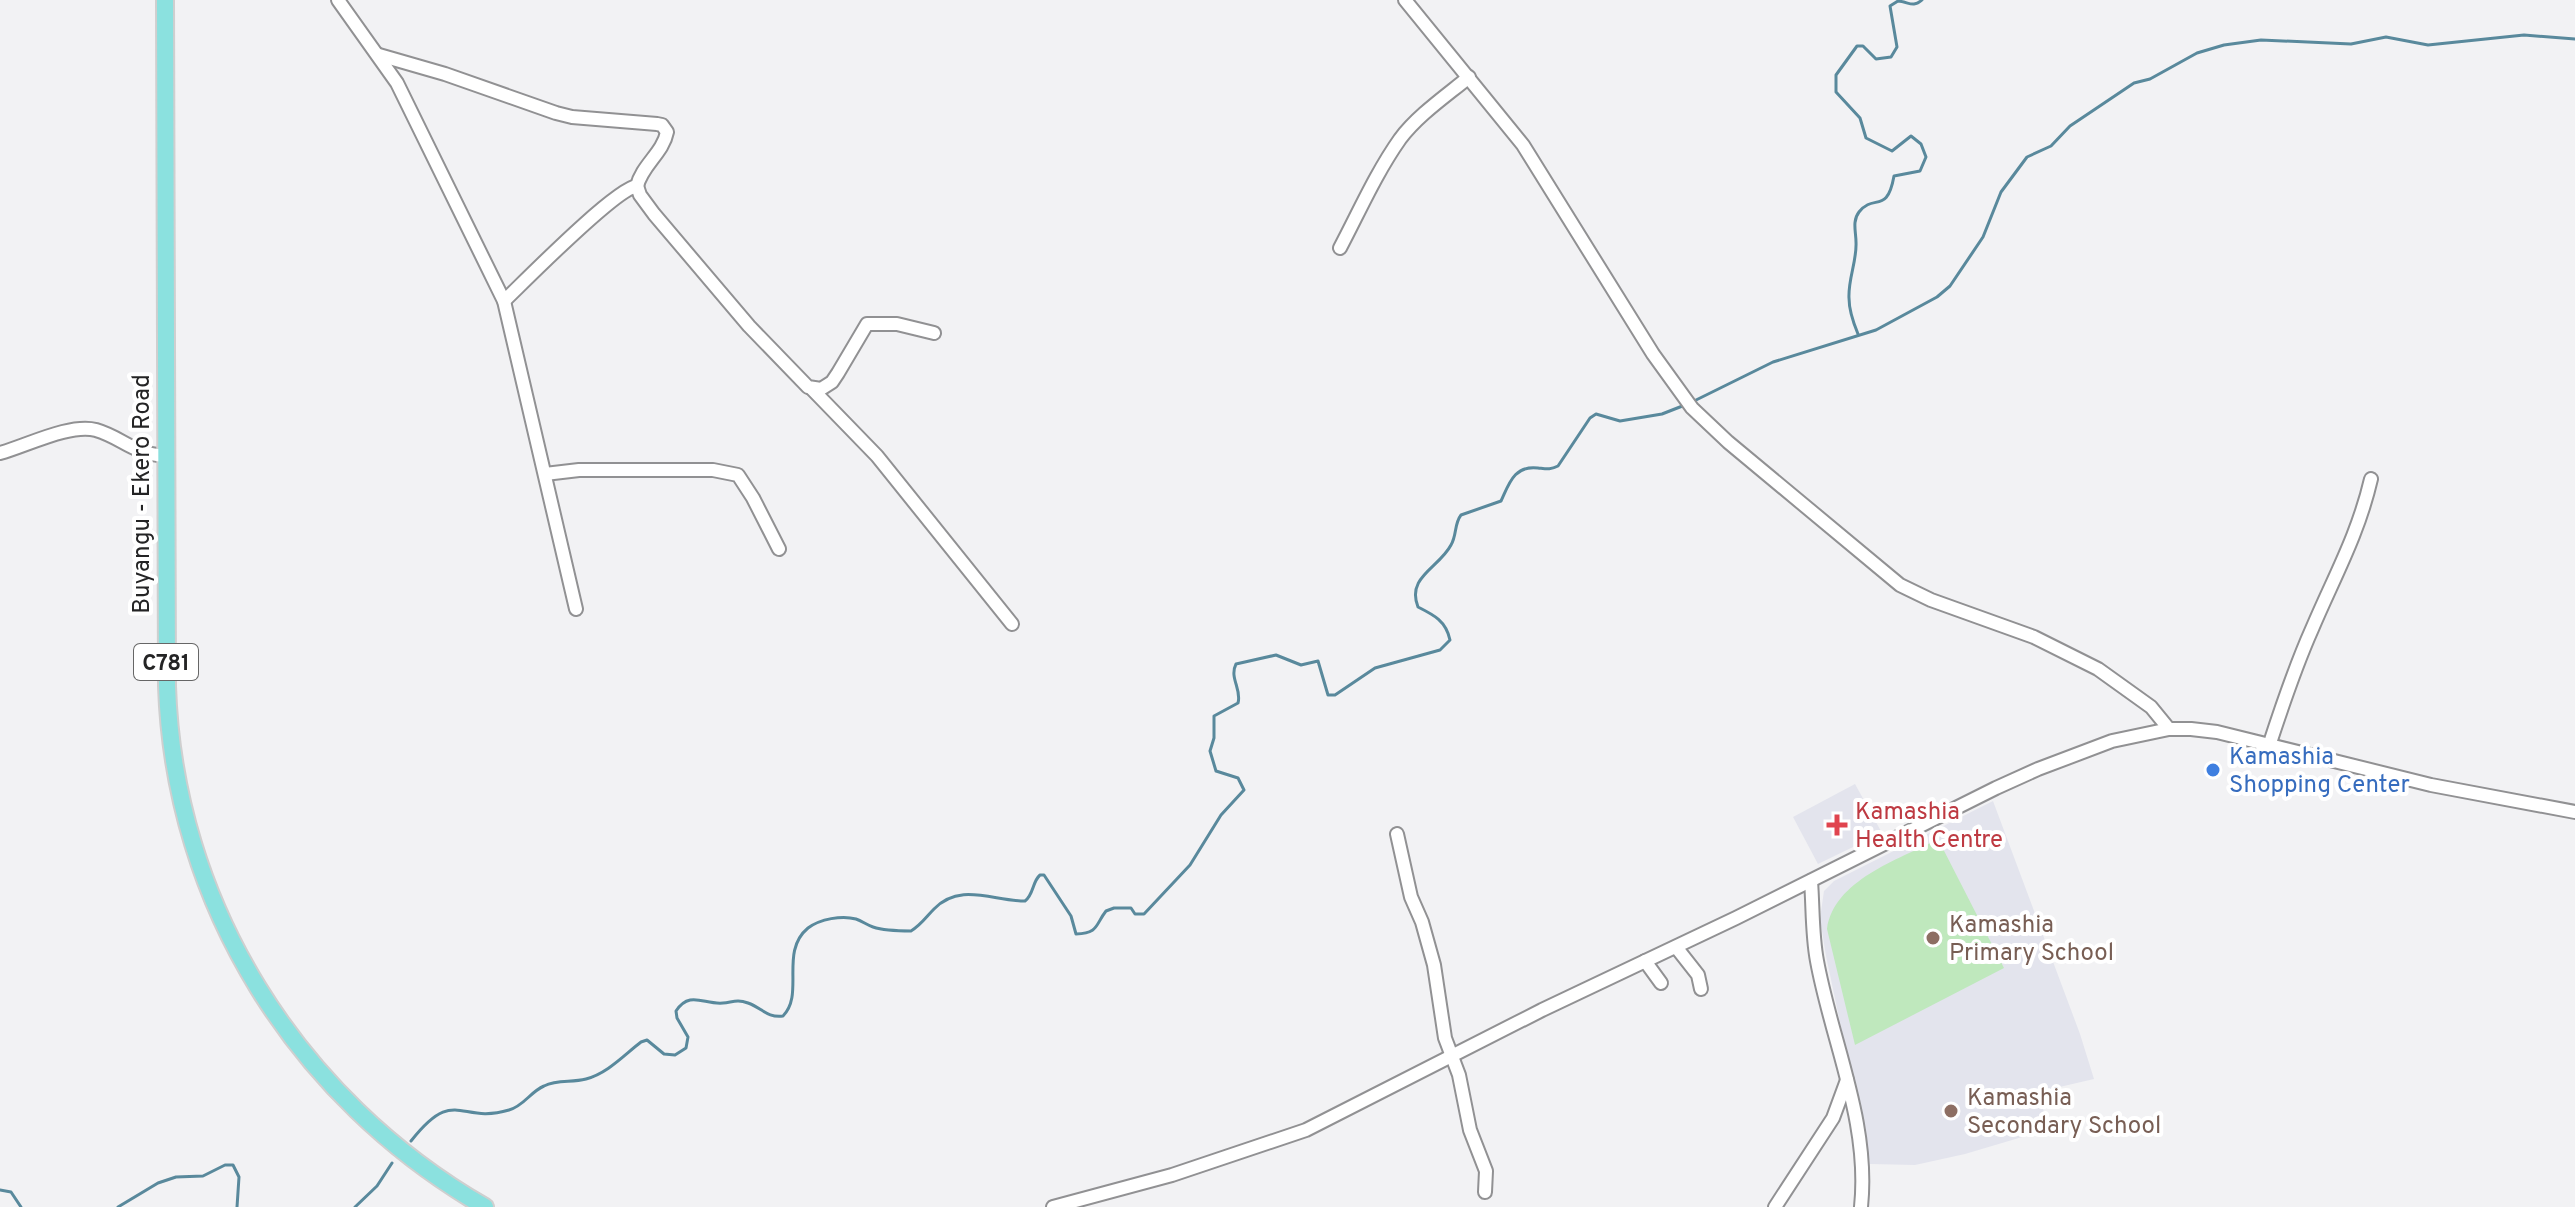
<svg xmlns="http://www.w3.org/2000/svg" width="2575" height="1207" font-family="Overpass,sans-serif">
	<rect width="100%" height="100%" fill="#f2f2f4"/>
	<g fill="#e3e4ed">
		<polygon points="1855,784 1882,833 1818,864 1793,817"/>
		<polygon points="1993,801 2080,1034 2094,1079 2038,1092 2049,1129 1965,1154 1915,1165 1870,1164 1826,956 1820,919 1824,891 1834,881"/>
	</g>
	<path fill="#bfe8bd" d="M1938,839l66,129 -149,77 -28,-116c7,-49 71,-69 111,-90z"/>
	<g fill="none" stroke-linecap="round" stroke-linejoin="round">
		<g stroke="#59899c" stroke-width="3">
			<path d="M1858,334c-5,-12 -9,-24 -9,-36 -1,-19 8,-37 7,-56 0,-10 -4,-21 3,-30 15,-19 28,3 35,-36l26,-5 6,-14 -5,-13 -10,-8 -19,15 -26,-13 -6,-20 -24,-26v-17l21,-29h6l13,13 15,-2 6,-10 -7,-41 8,-5c11,1 15,7 24,-1"/>
			<polyline points="1692,402 1773,362 1876,330 1937,297 1950,286 1983,237 2001,192 2027,157 2051,146 2070,126 2134,83 2150,79 2197,53 2224,45 2261,40 2351,44 2386,37 2428,45 2524,35 2575,39"/>
			<path d="M411,1141c44,-56 48,-16 98,-31 15,-4 21,-18 35,-24 14,-7 27,-3 42,-7 22,-6 38,-24 55,-37l6,-2 17,14 11,1 11,-7 2,-11 -11,-19 -1,-7c14,-21 28,-6 47,-8 10,-1 14,-4 25,0 14,5 19,15 35,13 22,-22 -4,-64 25,-88 12,-9 34,-13 48,-9 6,2 11,6 17,8 12,4 25,4 38,4 10,-6 15,-14 23,-22 26,-27 59,-8 91,-8 9,-7 7,-19 15,-26h4l27,41 5,18c23,-1 19,-9 30,-23l8,-3h17l4,6h9l46,-49 31,-50 23,-25 -6,-12 -22,-7 -6,-20 4,-13v-22l24,-13c4,-14 -9,-25 -2,-39l40,-9 25,10 17,-4 10,34h7l40,-27 65,-18 10,-10c-4,-19 -16,-25 -32,-33 -12,-30 21,-39 33,-62 6,-10 3,-21 10,-30l40,-14c8,-17 13,-36 37,-33 9,1 12,2 20,-2l32,-48 6,-4 24,7 42,-7 23,-9"/>
			<polyline points="0,1190 11,1192 21,1207"/>
			<polyline points="118,1207 158,1183 176,1177 203,1176 225,1165 233,1165 239,1177 237,1207"/>
			<polyline points="355,1207 377,1186 392,1163"/>
		</g>
		<g stroke="#919193" stroke-width="16">
			<g id="minor">
				<polyline points="338,0 397,83 504,301 576,609"/>
				<polyline points="1405,0 1523,145 1653,354 1692,408 1728,442 1900,585 1931,600 2034,637 2098,669 2151,707 2169,729"/>
				<path d="M379,55l66,19 111,39 16,4 85,7 5,1 5,7c-4,21 -25,33 -30,54 -22,3 -111,94 -133,115"/>
				<polyline points="637,186 640,195 654,214 749,326 808,387 821,389 832,382 838,373 867,324 897,324 934,333"/>
				<path d="M1340,248c19,-36 36,-75 60,-109 18,-24 46,-43 69,-62"/>
				<polyline points="812,389 877,456 1012,624"/>
				<path d="M0,453c26,-7 70,-30 96,-23 27,8 35,23 69,26"/>
				<polyline points="545,474 579,470 713,470 738,475 753,498 779,549"/>
				<path d="M2269,746c13,-40 26,-79 43,-117 22,-52 46,-94 59,-150"/>
				<polyline points="1397,834 1411,897 1422,922 1434,965 1445,1038 1459,1075 1470,1130 1486,1171 1485,1192"/>
				<path d="M1811,881c2,26 1,54 6,80 15,82 53,161 44,246"/>
				<polyline points="1676,947 1698,975 1701,989"/>
				<polyline points="1645,961 1661,983"/>
				<polyline points="1053,1207 1172,1175 1306,1130 1542,1010 1736,918 1996,788 2038,769 2112,741 2169,729 2191,729 2217,732 2431,785 2575,812"/>
				<polyline points="1775,1207 1833,1118 1847,1080"/>
			</g>
		</g>
		<g stroke="#cfcfcf" stroke-width="20">
			<path id="major" d="M165,0l2,686c7,218 130,413 318,521"/>
		</g>
		<use href="#minor" stroke="#fff" stroke-width="12"/>
		<use href="#major" stroke="#8be1df" stroke-width="16"/>
	</g>
	<circle fill="#3f7fe0" stroke="#fff" stroke-width="3" cx="2213" cy="770" r="8"/>
	<path fill="#e0444e" stroke="#fff" stroke-width="3" d="M1833 813h8v8h8v8h-8v8h-8v-8h-8v-8h8z"/>
	<g fill="#8d6e63" stroke="#fff" stroke-width="3">
		<circle cx="1933" cy="938" r="8"/>
		<circle cx="1951" cy="1111" r="8"/>
	</g>
	<g text-anchor="middle" stroke-width="8" stroke-linejoin="round" paint-order="stroke">
		<rect fill="#fff" stroke="#666" stroke-width="2" x="134" y="644" width="64" height="36" rx="6"/>
		<g font-size="22" font-weight="bold" fill="#242425">
			<text x="166" y="670">C781</text>
		</g>
		<g font-size="24" fill="#242425" stroke="#fff">
			<text transform="translate(141 494) rotate(-90)" y="8">Buyangu - Ekero Road</text>
		</g>
		<g font-size="24" fill="#366cbe" stroke="#fff" text-anchor="start">
			<text x="2229" y="764">Kamashia<tspan x="2229" dy="28">Shopping Center</tspan></text>
		</g>
		<g font-size="24" fill="#be3a42" stroke="#fff" text-anchor="start">
			<text x="1855" y="819">Kamashia<tspan x="1855" dy="28">Health Centre</tspan></text>
		</g>
		<g font-size="24" fill="#785e54" stroke="#fff" text-anchor="start">
			<text x="1949" y="932">Kamashia<tspan x="1949" dy="28">Primary School</tspan></text>
			<text x="1967" y="1105">Kamashia<tspan x="1967" dy="28">Secondary School</tspan></text>
		</g>
	</g>
</svg>
